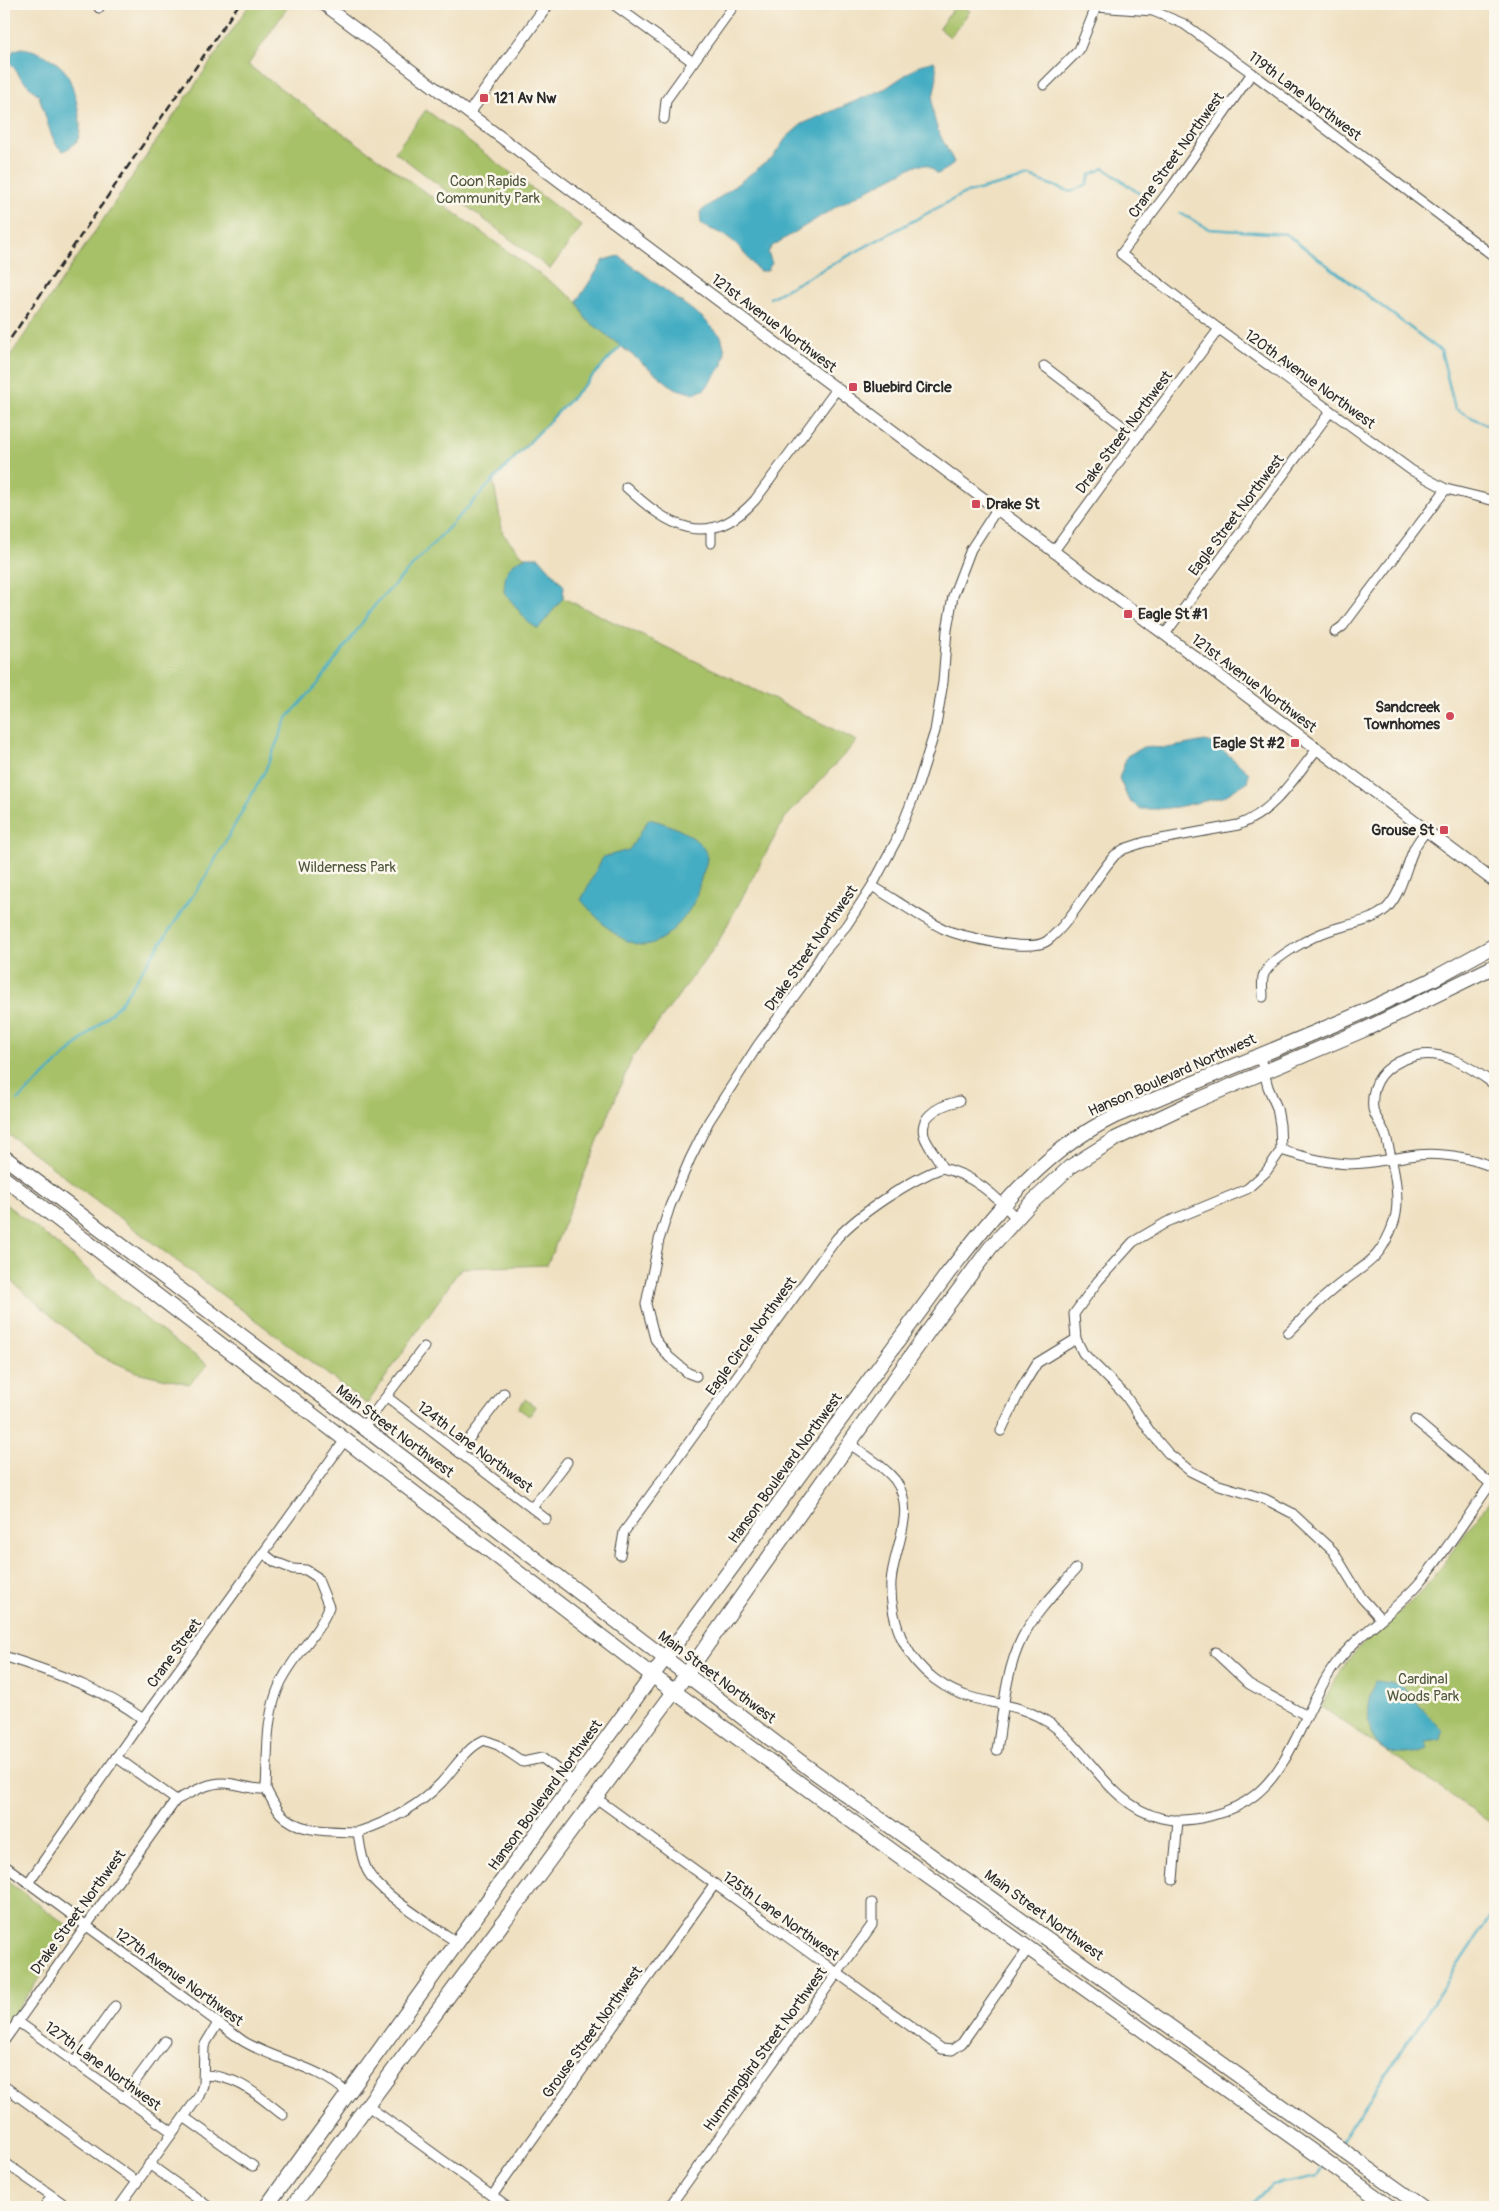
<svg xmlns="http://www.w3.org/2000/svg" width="1499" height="2211" font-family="Pangolin,sans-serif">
	<rect width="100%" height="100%" fill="#fbf7ec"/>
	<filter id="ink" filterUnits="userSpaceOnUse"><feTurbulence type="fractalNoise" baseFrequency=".02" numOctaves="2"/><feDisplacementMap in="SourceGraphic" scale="10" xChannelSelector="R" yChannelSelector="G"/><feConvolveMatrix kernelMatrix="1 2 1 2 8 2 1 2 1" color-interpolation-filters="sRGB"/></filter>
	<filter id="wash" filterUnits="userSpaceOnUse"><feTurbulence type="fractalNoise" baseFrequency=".0096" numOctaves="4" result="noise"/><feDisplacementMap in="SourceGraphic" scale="20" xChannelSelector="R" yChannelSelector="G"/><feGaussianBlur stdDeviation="1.12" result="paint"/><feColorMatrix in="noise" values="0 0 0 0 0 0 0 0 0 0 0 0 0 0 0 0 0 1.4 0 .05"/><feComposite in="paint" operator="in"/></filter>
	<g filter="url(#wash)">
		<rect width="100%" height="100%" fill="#efe0c1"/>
		<g fill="#a7c167" stroke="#697649">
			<polygon points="250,4 289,5 248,65 577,301 621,346 493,479 503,534 563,598 731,678 857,741 785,818 717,944 632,1058 547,1265 461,1268 367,1404 4,1131 4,365"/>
			<polygon points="957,4 961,4 970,11 950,37 939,28"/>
			<polygon points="426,110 582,226 550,269 395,152"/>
			<polygon points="4,1203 58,1245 152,1324 208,1365 189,1384 136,1372 96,1354 4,1275"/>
			<polygon points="525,1399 536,1407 529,1416 518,1408"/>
			<polygon points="1495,1494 1495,1826 1322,1707 1334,1681 1357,1649 1421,1593"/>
			<polygon points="4,1879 68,1926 70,1935 4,2028"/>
		</g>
		<g fill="#44adc3" stroke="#386c77">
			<path d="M21,48c15,1 34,11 44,23 8,11 20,55 13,68 -3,6 -9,9 -15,12l-6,-5 -6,-12 -12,-38 -18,-18 -11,-16 3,-11z"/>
			<path d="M934,61c8,18 -4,32 -1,50 2,19 13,34 21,51l-4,5 -12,7 -11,-9h-11l-77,40 -68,42 -3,6 4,10 -5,8h-8c-10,-10 -18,-25 -30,-33 -8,-6 -19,-8 -28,-14l-1,-12 73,-55 13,-19 16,-14 84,-36 34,-23z"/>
			<polygon points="619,256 703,318 721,336 725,351 723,365 705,389 694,394 674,388 586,319 577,301 604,260"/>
			<path d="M525,557h14l25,29 -1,12 -25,31 -10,-7 -24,-30c1,-20 2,-26 21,-35z"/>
			<polygon points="1205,741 1216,744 1249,773 1247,782 1223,797 1177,807 1158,809 1141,809 1129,801 1119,778 1127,756 1143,747 1167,748"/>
			<path d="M649,819c17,4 50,16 57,34 3,9 -3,18 -5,26 -2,6 -3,12 -5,18 -7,19 -34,50 -55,48 -26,-4 -43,-27 -60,-45l22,-43 26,-7z"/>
			<path d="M1375,1681l22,3 7,4 38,43 -2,9 -15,2 3,7c-57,20 -69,-23 -53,-68z"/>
		</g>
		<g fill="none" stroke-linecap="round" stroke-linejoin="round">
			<g stroke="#44adc3" stroke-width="2.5">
				<polyline points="1180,213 1209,229 1286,234 1441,351 1455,409 1495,429"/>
				<polyline points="770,298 963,194 1029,177 1071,192 1087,184 1090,175 1104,168 1140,194"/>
				<polyline points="18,1100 119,1005 206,876 265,771 287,718 318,684 375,605 621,346 623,345"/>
				<polyline points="1340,2143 1495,1909"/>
				<polyline points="1245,2207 1272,2185 1318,2176 1324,2166"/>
			</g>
		</g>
	</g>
	<g filter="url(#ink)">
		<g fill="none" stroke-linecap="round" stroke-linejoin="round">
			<g stroke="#484642" stroke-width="11">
				<g id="minor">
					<polyline points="98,4 99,8"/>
					<polyline points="613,4 693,62"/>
					<polyline points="1079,4 1096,7 1153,11 1184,24 1252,73 1495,257"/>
					<polyline points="1252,73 1174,184 1121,254 1219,329 1411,470 1446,489 1495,501"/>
					<polyline points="1044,85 1079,50 1096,7"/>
					<polyline points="664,119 666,100 735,4"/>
					<polyline points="1044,366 1137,437"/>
					<path d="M626,487c42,39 82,65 129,13l82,-111"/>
					<polyline points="711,543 711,528"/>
					<polyline points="1053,552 1137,437 1219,329"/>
					<polyline points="1335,632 1343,626 1446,489"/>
					<polyline points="1165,634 1330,412"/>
					<path d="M872,886c24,14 47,31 72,43 18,8 87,24 103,12 24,-18 46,-61 68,-86l9,-6 21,-7 93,-17c36,-13 56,-47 79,-76"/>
					<path d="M1263,997c0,-8 -2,-16 1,-23 9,-17 48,-38 67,-44 18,-6 41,-8 56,-22 15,-16 18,-39 27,-59 3,-6 8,-13 13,-19"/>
					<polyline points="1259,1054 1268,1087 1277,1108 1280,1125 1281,1150 1266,1172 1247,1189 1167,1222 1133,1242 1098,1281 1074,1314 1076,1339 1083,1353 1125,1395 1151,1433 1168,1453 1190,1471 1216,1484 1265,1499 1292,1513 1333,1551 1361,1597 1380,1618"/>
					<path d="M959,1101c-22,5 -46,18 -31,43 6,11 10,12 14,24 30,6 54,28 74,50"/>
					<path d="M1281,1150c22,7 45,13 68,14 20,0 40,-5 60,-8 27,-5 62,1 86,12"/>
					<path d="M1288,1333c14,-13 26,-28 41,-40 30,-27 50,-27 65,-71 8,-24 -2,-61 -8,-86 -3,-9 -11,-18 -13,-27 -3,-27 12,-43 35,-51 32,-12 63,9 87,27"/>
					<polyline points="696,1376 688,1373 669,1357 655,1339 646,1304 659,1240 670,1206 690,1159 709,1121 758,1045 804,983 822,954 846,926 872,886 896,841 917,788 935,731 943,682 947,630 953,596 971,549 997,509"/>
					<polyline points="387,1397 546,1519"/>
					<polyline points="1415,1420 1491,1484"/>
					<polyline points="363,1427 424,1347"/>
					<polyline points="1001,1431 1021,1389 1037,1363 1076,1339"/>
					<path d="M850,1444c15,11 33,21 45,36 23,31 -2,69 -4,102 -1,19 4,44 13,61 14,28 42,49 73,56 27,6 49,8 74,25 40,29 58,81 110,94 28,7 72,-5 94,-23 39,-31 51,-91 80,-130 24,-33 60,-53 86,-84 27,-32 49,-69 74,-103"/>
					<polyline points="459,1452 504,1393"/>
					<polyline points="532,1508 567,1462"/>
					<path d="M263,1553l12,9 18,7 13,1 11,7 12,30c-11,28 -36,49 -49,77 -15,33 -12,71 -14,105"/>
					<path d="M620,1555l4,-23 213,-294c23,-25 73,-58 105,-70"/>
					<polyline points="1215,1652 1249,1684 1307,1716"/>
					<path d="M4,1656c52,18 94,30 139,63"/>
					<path d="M997,1750c6,-36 8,-78 25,-112 13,-25 35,-47 54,-69"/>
					<path d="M116,1757l60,43c15,-7 30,-17 47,-17 15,0 28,7 43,6 4,8 9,17 14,24 19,21 53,18 78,19 2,13 3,26 9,38 10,22 69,58 91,73"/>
					<polyline points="596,1798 942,2049 952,2050 962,2043 1028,1949"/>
					<path d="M358,1832c30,-10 61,-26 83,-49 14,-15 24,-34 43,-43l14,5 25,17 19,-4 32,24"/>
					<path d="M4,1865l239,176c33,20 77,25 105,53"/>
					<polyline points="1173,1880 1178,1820"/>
					<polyline points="28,1883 143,1719 345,1440"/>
					<polyline points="17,2021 172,2132"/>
					<polyline points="4,2041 176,1800"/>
					<polyline points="74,2063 115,2006"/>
					<path d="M204,2075c35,1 53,20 79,40"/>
					<polyline points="4,2086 137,2182"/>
					<polyline points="123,2098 165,2041"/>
					<polyline points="368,2106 507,2207"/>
					<polyline points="184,2117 253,2166"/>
					<polyline points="4,2162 68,2207"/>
					<polyline points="149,2164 209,2207"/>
					<polyline points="492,2196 715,1884"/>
					<polyline points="44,2207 52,2196"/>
					<polyline points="119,2207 199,2096 203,2085 204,2046 218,2023"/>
					<polyline points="669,2207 872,1925 872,1903"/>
				</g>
			</g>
			<g stroke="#484642" stroke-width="13">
				<g id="tertiary">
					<polyline points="323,4 1495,882"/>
					<polyline points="469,113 548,4"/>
				</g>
			</g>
			<g stroke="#484642" stroke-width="16">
				<g id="secondary">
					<polyline points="4,1157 363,1427 806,1766 1422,2207"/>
					<polyline points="4,1178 653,1676 898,1855 1390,2207"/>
					<path d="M266,2207l248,-343 434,-591c51,-64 92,-120 167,-157l244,-102 72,-34 64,-35"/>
					<polyline points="292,2207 674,1692 930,1329 990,1248 1029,1205 1070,1167 1115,1139 1193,1102 1366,1029 1495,966"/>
				</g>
			</g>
			<use href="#minor" stroke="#fff" stroke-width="9"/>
			<use href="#tertiary" stroke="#fff" stroke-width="11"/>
			<use href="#secondary" stroke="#fff" stroke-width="14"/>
			<polyline stroke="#2b2b2b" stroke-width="2.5" stroke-dasharray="8 4" stroke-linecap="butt" points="4,348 239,4"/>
		</g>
	</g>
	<g fill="#d1495b" stroke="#fbf7ec" stroke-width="2">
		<rect x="479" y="93" width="10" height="10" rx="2.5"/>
		<rect x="848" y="382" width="10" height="10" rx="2.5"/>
		<rect x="971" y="499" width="10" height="10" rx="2.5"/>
		<rect x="1123" y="609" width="10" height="10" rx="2.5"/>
		<circle cx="1450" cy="716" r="5"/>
		<rect x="1290" y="738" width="10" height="10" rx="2.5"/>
		<rect x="1439" y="825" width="10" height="10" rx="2.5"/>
	</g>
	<g text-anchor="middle" stroke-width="5" stroke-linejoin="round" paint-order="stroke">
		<g font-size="15" fill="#2b2b2b" stroke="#fbf7ec">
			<text transform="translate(1305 96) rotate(37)" y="5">119th Lane Northwest</text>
			<text transform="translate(1176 155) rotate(-54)" y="5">Crane Street Northwest</text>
			<text transform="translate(774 323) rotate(37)" y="5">121st Avenue Northwest</text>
			<text transform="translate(1310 379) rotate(36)" y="5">120th Avenue Northwest</text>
			<text transform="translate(1124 432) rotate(-53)" y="5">Drake Street Northwest</text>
			<text transform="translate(1236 515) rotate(-53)" y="5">Eagle Street Northwest</text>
			<text transform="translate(1254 683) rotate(37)" y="5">121st Avenue Northwest</text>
			<text transform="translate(811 948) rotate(-55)" y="5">Drake Street Northwest</text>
			<text transform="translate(1172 1075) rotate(-24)" y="5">Hanson Boulevard Northwest</text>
			<text transform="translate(751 1336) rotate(-54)" y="5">Eagle Circle Northwest</text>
			<text transform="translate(395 1431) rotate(37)" y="5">Main Street Northwest</text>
			<text transform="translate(475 1447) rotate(37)" y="5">124th Lane Northwest</text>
			<text transform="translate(785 1468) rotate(-54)" y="5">Hanson Boulevard Northwest</text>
			<text transform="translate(174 1653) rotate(-54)" y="5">Crane Street</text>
			<text transform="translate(717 1677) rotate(37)" y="5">Main Street Northwest</text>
			<text transform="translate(545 1795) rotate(-54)" y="5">Hanson Boulevard Northwest</text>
			<text transform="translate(78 1912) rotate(-54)" y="5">Drake Street Northwest</text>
			<text transform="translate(1044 1915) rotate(36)" y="5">Main Street Northwest</text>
			<text transform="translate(781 1916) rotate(36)" y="5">125th Lane Northwest</text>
			<text transform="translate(179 1977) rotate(36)" y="5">127th Avenue Northwest</text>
			<text transform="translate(592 2032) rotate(-54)" y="5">Grouse Street Northwest</text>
			<text transform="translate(765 2049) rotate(-54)" y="5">Hummingbird Street Northwest</text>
			<text transform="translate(103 2066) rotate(36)" y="5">127th Lane Northwest</text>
		</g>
		<g font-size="15" font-weight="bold" fill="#2b2b2b" stroke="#fbf7ec" text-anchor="start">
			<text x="494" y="103">121 Av Nw</text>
			<text x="863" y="392">Bluebird Circle</text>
			<text x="986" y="509">Drake St</text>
			<text x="1138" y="619">Eagle St #1</text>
			<text x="1440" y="712" text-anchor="end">Sandcreek<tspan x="1440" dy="17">Townhomes</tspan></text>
			<text x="1285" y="748" text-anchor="end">Eagle St #2</text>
			<text x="1434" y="835" text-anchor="end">Grouse St</text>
		</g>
		<g font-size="15" fill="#50583d" stroke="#fbf7ec">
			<text x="488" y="186">Coon Rapids<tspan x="488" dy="17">Community Park</tspan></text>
			<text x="347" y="872">Wilderness Park</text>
			<text x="1423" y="1684">Cardinal<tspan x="1423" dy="17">Woods Park</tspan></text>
		</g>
	</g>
	<rect width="1499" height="2211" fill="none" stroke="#fbf7ec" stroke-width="20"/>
</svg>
